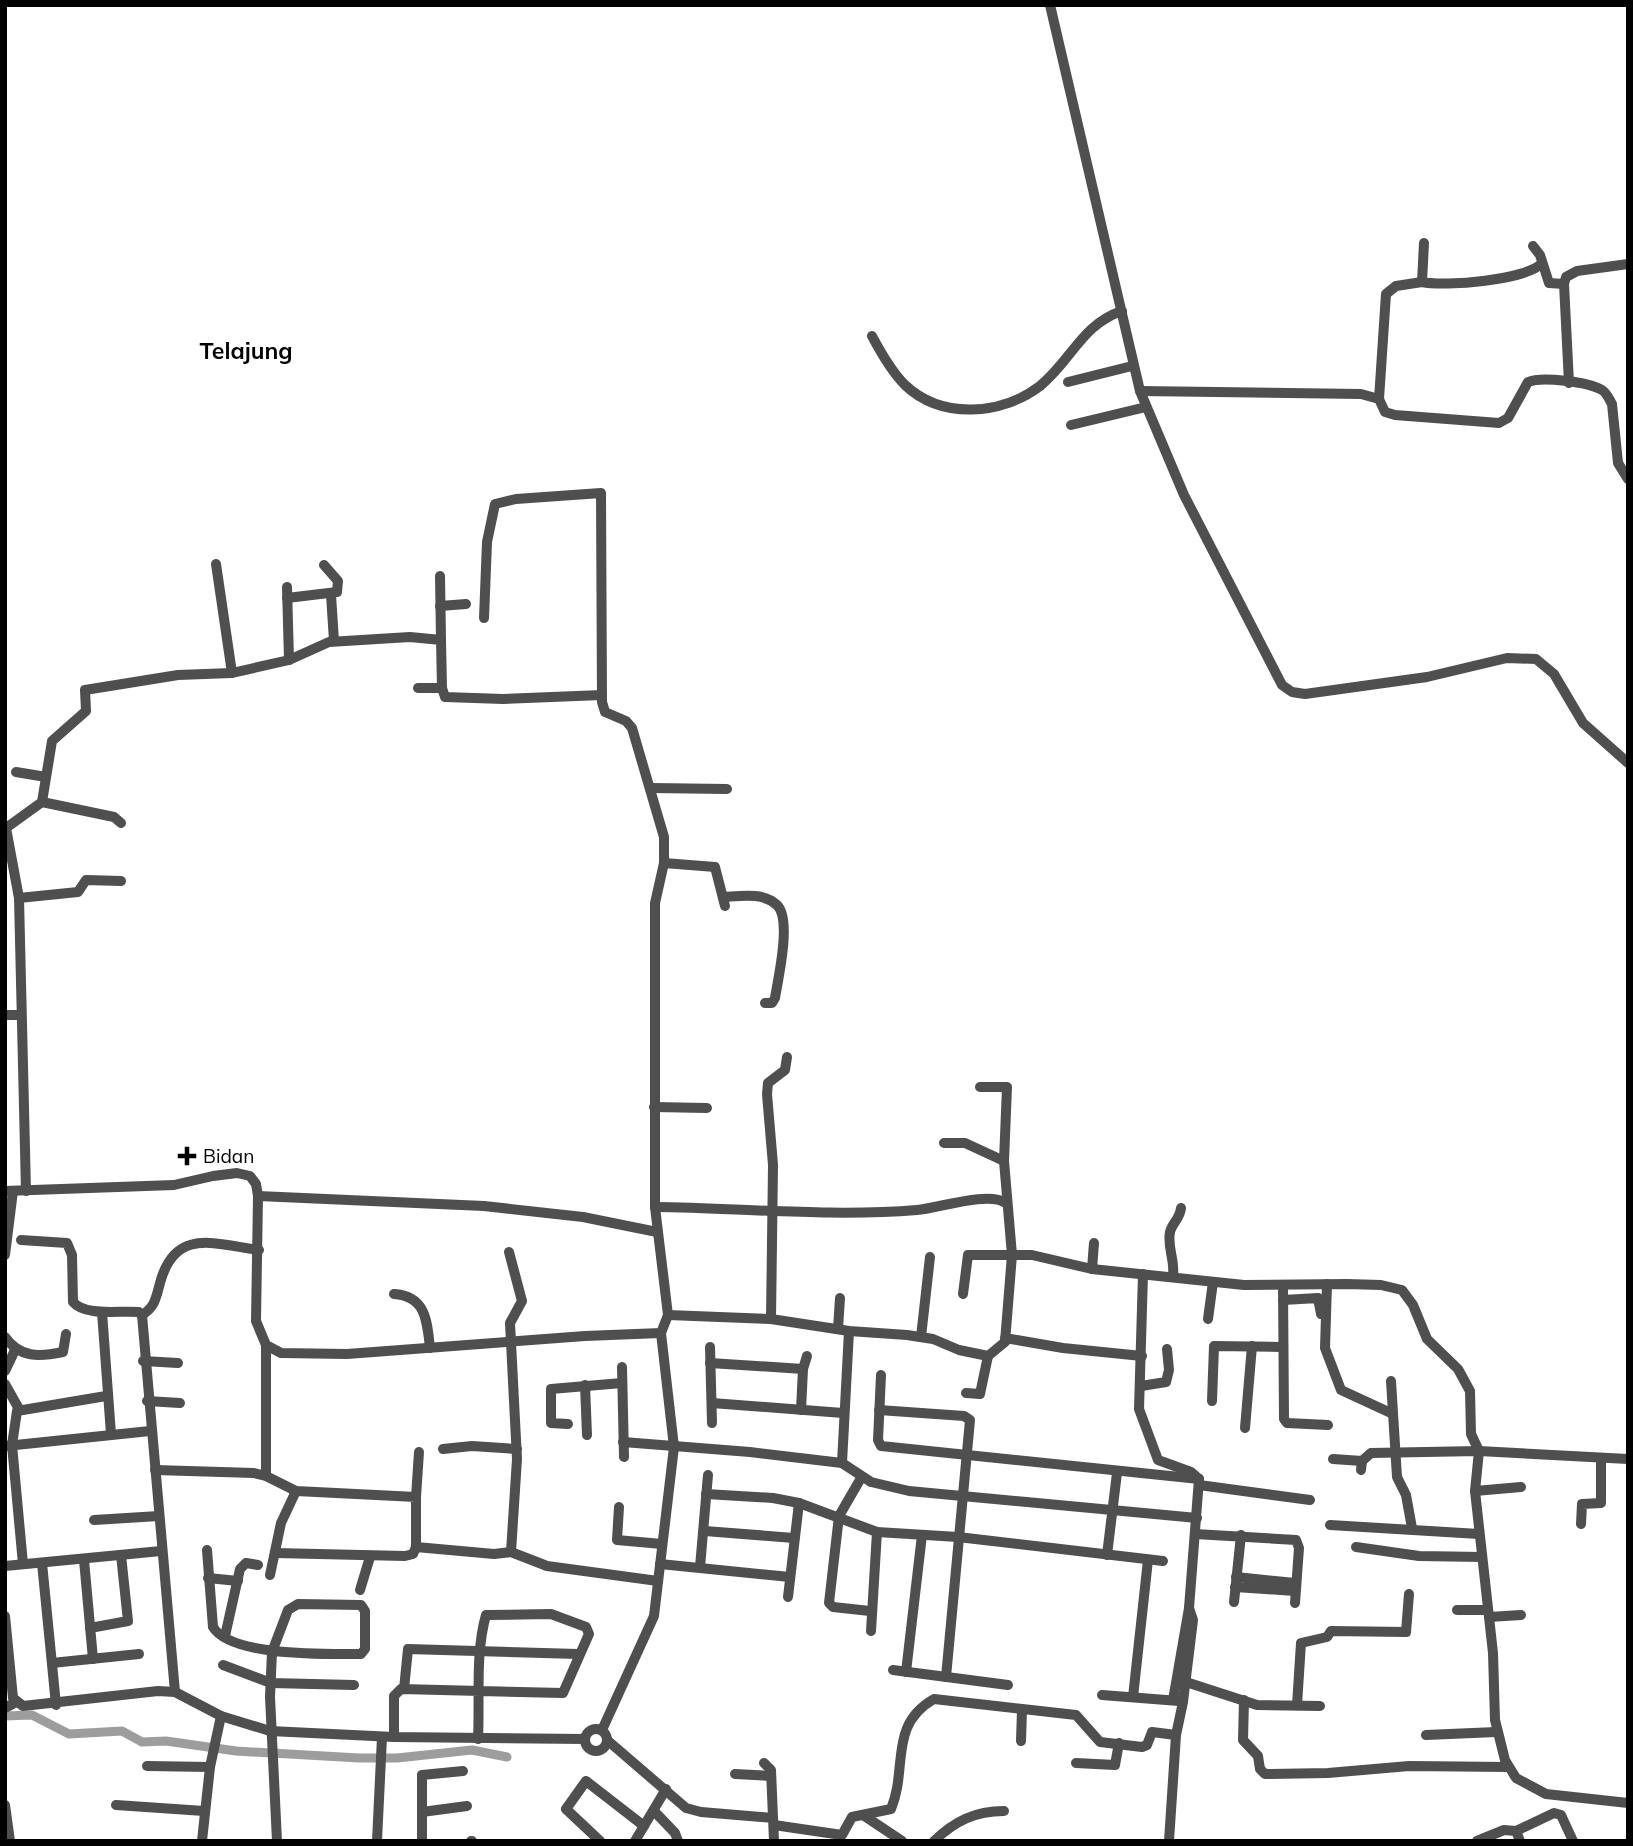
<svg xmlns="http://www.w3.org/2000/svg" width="1633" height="1846" font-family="Mulish,sans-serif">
	<rect width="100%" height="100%" fill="#fff"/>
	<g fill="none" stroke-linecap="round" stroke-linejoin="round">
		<polyline stroke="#9d9d9d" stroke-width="9" points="5,1716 32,1715 69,1734 122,1731 142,1742 166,1741 236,1751 359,1758 397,1758 472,1750 507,1757"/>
		<g stroke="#4f4f4f" stroke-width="10">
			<polyline points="1050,5 1140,391 1184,495 1282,685 1292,692 1305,694 1427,677 1507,658 1536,659 1554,674 1583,723 1628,763"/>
			<polyline points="1533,246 1540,255 1549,283 1564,284"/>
			<path d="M1422,282c23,5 105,-2 120,-19"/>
			<path d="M872,336c9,17 19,35 33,49 37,35 97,30 135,1 31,-25 42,-62 82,-75"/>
			<polyline points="1068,382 1132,366"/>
			<polyline points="1569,383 1564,284 1566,277 1577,271 1628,264"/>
			<path d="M1140,391l221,3 18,5 6,13 10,3 104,8 9,-5 20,-36c14,-6 60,0 74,8 5,3 7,9 10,14l6,59 10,16"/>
			<polyline points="1379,399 1386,294 1396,286 1422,282 1424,243"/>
			<polyline points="1071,425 1146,407"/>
			<polyline points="216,564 232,673"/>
			<polyline points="440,576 441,640"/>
			<polyline points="287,587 289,660"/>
			<polyline points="331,595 334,641"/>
			<polyline points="287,598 337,592 338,581 324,565"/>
			<polyline points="440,606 466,604"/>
			<polyline points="484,618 487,542 495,504 516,499 601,493 602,702 605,712 626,721 632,728 664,837 664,863 655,903 655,1207 668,1315 661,1333 674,1447 654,1616 602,1730"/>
			<polyline points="418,688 442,688"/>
			<polyline points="16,772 46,777"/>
			<polyline points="651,788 727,789"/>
			<polyline points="42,802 114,817 121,823"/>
			<polyline points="664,863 715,867 725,906"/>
			<path d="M723,897c18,-1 40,-5 54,8 15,14 1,74 -2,93l-3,5h-7"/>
			<polyline points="19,898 78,892 86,880 121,881"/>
			<polyline points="5,1015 21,1015"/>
			<polyline points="654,1107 707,1108"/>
			<polyline points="944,1143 965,1143 1004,1161"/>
			<polyline points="5,1191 174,1185 213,1176 237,1173 250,1176 256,1184 258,1196 256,1321 266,1345 281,1353 347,1354 585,1336 661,1333"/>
			<polyline points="26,1191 19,898 6,828 42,802 52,741 86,711 85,690 178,675 232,673 289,660 329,642 410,637 441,640 442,688 445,697 503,699 602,695"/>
			<polyline points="258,1196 484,1206 583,1217 657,1232"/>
			<path d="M655,1207c87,1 175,10 262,3 22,-2 71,-19 89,-7"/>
			<path d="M21,1240l46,3 5,12 1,47c13,15 47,8 66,10l3,3 33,377"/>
			<polyline points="509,1252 522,1301 510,1323 517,1459 511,1552"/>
			<polyline points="5,1255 13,1191"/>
			<polyline points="1092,1269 1094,1243"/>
			<polyline points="1143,1274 1139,1409 1158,1460 1191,1472 1199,1479"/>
			<path d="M1173,1276c2,-17 -6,-28 -3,-44 2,-9 10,-13 11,-24"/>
			<polyline points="1327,1284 1325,1348 1341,1390 1393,1414"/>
			<polyline points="1283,1286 1284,1419 1287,1423 1328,1425"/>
			<path d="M394,1294c32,2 33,27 36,54"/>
			<polyline points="963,1294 968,1255 1012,1255 1004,1161 1007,1087 980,1087"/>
			<polyline points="1283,1300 1318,1298 1321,1314"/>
			<polyline points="102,1312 111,1434"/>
			<path d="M142,1315c13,-8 14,-17 18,-32 15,-56 54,-39 99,-33"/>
			<polyline points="668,1315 771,1319 849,1331 907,1335 933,1339 959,1350 988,1356 1005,1342 1012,1255 1032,1255 1092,1269 1244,1285 1347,1284 1381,1285 1402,1290 1413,1305 1427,1339 1458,1369 1470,1391 1471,1434 1479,1451 1475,1491 1493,1653 1495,1720 1505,1760 1516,1778 1546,1794 1628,1803"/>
			<polyline points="771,1319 773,1165 767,1094 768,1083 785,1070 787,1057"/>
			<polyline points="1208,1319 1213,1282"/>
			<polyline points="838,1329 840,1298"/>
			<path d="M5,1337c15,21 34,20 58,15l3,-18"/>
			<polyline points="921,1337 930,1257"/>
			<polyline points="1005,1338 1063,1348 1142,1356"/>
			<polyline points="266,1345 266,1476"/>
			<polyline points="710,1347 712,1423"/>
			<polyline points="143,1361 178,1363"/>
			<polyline points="710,1363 803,1369"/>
			<polyline points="622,1367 624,1457"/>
			<polyline points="5,1371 15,1350"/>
			<polyline points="881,1375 878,1440 881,1446 1199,1479"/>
			<polyline points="1391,1381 1397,1477 1406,1495 1412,1528"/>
			<polyline points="5,1384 19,1409"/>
			<polyline points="585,1385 587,1435"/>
			<polyline points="1141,1386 1166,1382 1169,1370 1167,1349"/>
			<polyline points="966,1393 980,1394 988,1356"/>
			<polyline points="147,1401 180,1403"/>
			<polyline points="1212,1401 1214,1346 1281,1347"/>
			<polyline points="712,1403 843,1413"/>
			<polyline points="801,1410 803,1369 807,1356"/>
			<polyline points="879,1410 964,1416 970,1420 946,1677"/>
			<polyline points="568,1424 551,1423 551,1389 622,1383"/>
			<polyline points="1245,1428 1252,1346"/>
			<polyline points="623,1442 750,1452 842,1463 871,1482 909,1491 1197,1518"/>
			<polyline points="6,1446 150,1431"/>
			<polyline points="443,1449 472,1446 517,1449"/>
			<polyline points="1333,1459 1362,1461"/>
			<polyline points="842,1463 849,1331"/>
			<polyline points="155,1470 254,1473 266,1476 296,1491 416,1497 416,1547"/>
			<polyline points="1361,1470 1362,1461 1371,1453 1479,1451 1628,1459"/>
			<polyline points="861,1478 839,1516 829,1603 833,1607 870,1611"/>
			<polyline points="1199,1485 1310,1500"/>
			<polyline points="1475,1491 1521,1487"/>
			<polyline points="706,1494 773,1498 799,1503"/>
			<polyline points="416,1497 419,1452"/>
			<polyline points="619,1507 617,1540 662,1544"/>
			<polyline points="94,1520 159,1516"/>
			<polyline points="1581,1524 1582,1504 1601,1503 1601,1460"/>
			<polyline points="1330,1525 1479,1534"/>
			<polyline points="705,1531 794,1538"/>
			<polyline points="1195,1534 1296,1540 1299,1548 1295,1603"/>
			<polyline points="1356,1547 1419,1556 1482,1557"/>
			<path d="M207,1550l6,77c18,30 116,27 148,27l4,-5v-38l-4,-6 -63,-1 -10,6 -16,42 -2,45 7,144"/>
			<polyline points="275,1553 405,1556 413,1554 416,1547 494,1554 511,1552 547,1566 658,1581"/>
			<polyline points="1107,1555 1117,1473"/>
			<polyline points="84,1560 93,1659"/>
			<polyline points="42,1563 56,1705"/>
			<polyline points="23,1564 12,1445 17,1411 106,1396"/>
			<polyline points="660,1564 790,1577"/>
			<polyline points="5,1566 161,1551"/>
			<polyline points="700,1567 708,1475"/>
			<polyline points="270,1575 281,1523 296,1491"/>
			<polyline points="1236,1577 1295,1583"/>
			<polyline points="208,1578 238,1581"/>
			<polyline points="1235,1587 1295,1591"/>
			<polyline points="360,1590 370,1557"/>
			<polyline points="788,1597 799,1503 877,1532 958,1537 1163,1561"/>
			<polyline points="1234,1602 1241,1535"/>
			<polyline points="1457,1610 1487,1610"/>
			<polyline points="5,1616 13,1698 23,1706 158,1691 175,1692 221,1716 270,1731 394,1737 585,1739"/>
			<polyline points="1489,1617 1521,1615"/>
			<polyline points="90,1628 128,1621 121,1555"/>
			<polyline points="871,1631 877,1532"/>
			<polyline points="225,1636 240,1569 246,1563 258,1565"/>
			<polyline points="52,1663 139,1654"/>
			<polyline points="223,1665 271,1683 354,1685"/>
			<polyline points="893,1670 1008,1685"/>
			<polyline points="906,1672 922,1535"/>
			<polyline points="1186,1682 1257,1705 1320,1706"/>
			<polyline points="404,1689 408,1649 578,1654"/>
			<polyline points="1102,1695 1179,1701"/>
			<polyline points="1133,1697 1148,1560"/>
			<polyline points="1173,1700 1189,1608 1199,1479"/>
			<polyline points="1244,1700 1243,1740 1258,1756 1260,1769 1265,1774 1328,1773 1409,1766 1508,1767"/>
			<polyline points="1297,1705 1301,1643 1327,1637 1331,1631 1406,1632 1409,1594"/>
			<polyline points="5,1708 16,1702"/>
			<circle cx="596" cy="1740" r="11"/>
			<polyline points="1426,1735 1496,1732"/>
			<path d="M394,1737v-41l7,-7 162,4 26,-59 -3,-7 -35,-13 -65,1c-11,38 -6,85 -8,124"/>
			<polyline points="607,1740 686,1808 701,1812 773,1818"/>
			<polyline points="1021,1741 1022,1710"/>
			<polyline points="764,1763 771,1770 774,1841"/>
			<polyline points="1076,1763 1115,1765 1119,1743"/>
			<polyline points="147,1766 210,1767"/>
			<polyline points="735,1774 771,1776"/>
			<polyline points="5,1805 10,1841"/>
			<polyline points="116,1805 204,1811"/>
			<polyline points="654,1811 675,1833 678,1841"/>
			<polyline points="422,1812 467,1806"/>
			<polyline points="863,1815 902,1841"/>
			<path d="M774,1825l68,10 10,-18 39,-8c17,-40 -3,-84 43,-110l142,16 24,27 42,5 5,-2 5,-13 24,3"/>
			<polyline points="1516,1831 1554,1813 1561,1815 1573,1841"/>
			<polyline points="202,1841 210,1767 221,1716"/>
			<polyline points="377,1841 382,1737"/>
			<polyline points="422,1841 422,1775 463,1771"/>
			<polyline points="471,1841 472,1841"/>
			<polyline points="600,1841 566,1809 586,1781 644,1826"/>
			<polyline points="635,1841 666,1789"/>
			<path d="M934,1841c21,-20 41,-30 70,-30"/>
			<polyline points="1169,1841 1176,1735 1183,1702 1193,1620 1189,1608"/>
			<polyline points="1477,1841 1504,1830 1516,1831 1520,1841"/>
		</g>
	</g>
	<path fill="#000" stroke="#fff" stroke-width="2.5" d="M183.5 1145.5h7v7h7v7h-7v7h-7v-7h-7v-7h7z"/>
	<g text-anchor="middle" stroke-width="6" stroke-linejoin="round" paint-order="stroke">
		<g font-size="19" fill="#000" stroke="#fff" text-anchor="start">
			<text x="203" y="1163">Bidan</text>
		</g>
		<g font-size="23" font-weight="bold" fill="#000" stroke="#fff">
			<text x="246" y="359">Telajung</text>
		</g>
	</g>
	<rect width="1633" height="1846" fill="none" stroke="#000000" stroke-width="14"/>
</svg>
